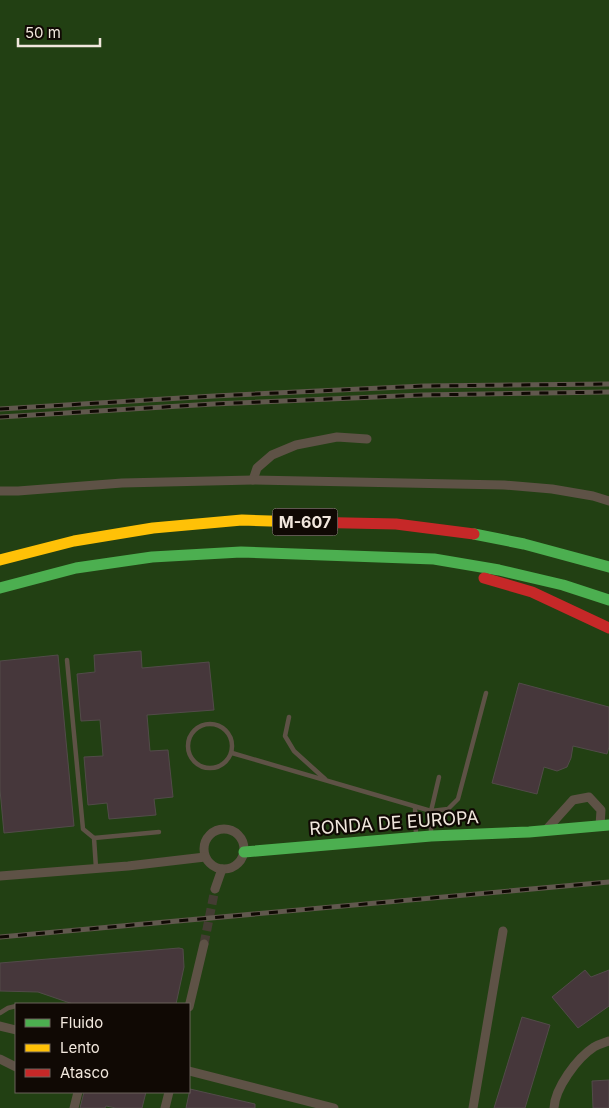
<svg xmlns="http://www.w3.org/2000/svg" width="609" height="1108" font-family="Inter,sans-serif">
	<rect width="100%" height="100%" fill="#261e15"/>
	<path fill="#224013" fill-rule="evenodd" d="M0,0h609v1108h-609zM16,1004h173v88h-173z"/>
	<g fill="#46373b" stroke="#524b49">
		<polygon points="141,651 142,668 209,662 214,710 147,715 150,751 168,750 173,797 154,799 156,815 109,819 107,803 88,805 84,757 103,756 100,720 81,721 77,674 95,672 94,655"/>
		<polygon points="58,655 74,826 4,833 0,790 0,661"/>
		<polygon points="519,683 609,707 609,747 607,754 573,746 571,758 567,767 557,771 544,767 537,794 492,783"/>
		<polygon points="179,948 183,949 184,967 176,1004 73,1004 38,992 0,991 0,963"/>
		<polygon points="585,970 591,977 609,970 609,1006 578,1028 552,997"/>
		<polygon points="522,1017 550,1025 525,1108 494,1108"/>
		<polygon points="609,1080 609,1108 593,1108 592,1081"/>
		<polygon points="190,1089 255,1104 255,1108 186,1108"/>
		<polygon points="84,1092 146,1092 142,1108 116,1108 106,1106 105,1108 80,1108"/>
	</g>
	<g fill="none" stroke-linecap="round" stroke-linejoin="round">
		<polyline stroke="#443c33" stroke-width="9" stroke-dasharray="9 4.5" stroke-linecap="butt" points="204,944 215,889"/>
		<g stroke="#5e5246" stroke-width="4.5">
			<polyline points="67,660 83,829 94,838 96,868"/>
			<polyline points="289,717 285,736 294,751 325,779"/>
			<circle cx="210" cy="746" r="22"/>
			<polyline points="232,753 431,811 448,809 458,799 486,693"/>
			<polyline points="415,807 416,835"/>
			<polyline points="431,835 431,811 439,777"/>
			<polyline points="94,838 159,832"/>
			<polyline points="0,1013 8,1008 16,1006"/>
		</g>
		<g stroke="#5e5246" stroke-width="9">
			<polyline points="253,480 257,468 272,455 296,445 337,437 367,439"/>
			<polyline points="0,491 18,491 122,483 253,480 504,485 552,489 593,496 609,501"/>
			<circle cx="224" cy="849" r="20"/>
			<polyline points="546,830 573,800 589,797 601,810 600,826"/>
			<polyline points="0,876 128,866 205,857"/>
			<polyline points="215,889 222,869"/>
			<polyline points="189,1007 204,944"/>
			<polyline points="0,1026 16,1030"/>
			<polyline points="0,1059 16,1067"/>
			<polyline points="189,1071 334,1108"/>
			<polyline points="74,1108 78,1092"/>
			<polyline points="165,1108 169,1092"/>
			<polyline points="473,1108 503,931"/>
			<path d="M554,1108c1,-20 23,-50 40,-61 5,-3 10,-4 15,-6"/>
		</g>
		<g stroke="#4caf50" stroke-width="11">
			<polyline points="474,534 524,544 609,567"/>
			<polyline points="0,588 76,568 152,557 241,552 434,559 499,570 563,585 609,600"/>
			<polyline points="244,852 431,836 529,832 609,825"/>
		</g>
		<polyline stroke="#ffc107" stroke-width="11" points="0,560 74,541 153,528 242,520 302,522"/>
		<g stroke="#c62828" stroke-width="11">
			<polyline points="302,522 396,524 474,534"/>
			<polyline points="484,578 532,592 609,628"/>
		</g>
		<g stroke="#61584e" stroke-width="5">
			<g id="rail">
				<polyline points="0,409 214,396 424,386 609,384"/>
				<polyline points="0,417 213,404 422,395 609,392"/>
				<polyline points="0,937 609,882"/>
			</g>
		</g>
		<use href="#rail" stroke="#100904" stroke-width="3" stroke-dasharray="9" stroke-linecap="butt"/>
	</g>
	<g text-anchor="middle" stroke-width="4.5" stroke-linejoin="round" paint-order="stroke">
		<rect fill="#100904" stroke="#aea49c" stroke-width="1" x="272.5" y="508.5" width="65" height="27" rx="4"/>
		<g font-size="16" font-weight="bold" fill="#f1e7dd">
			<text x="305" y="528">M-607</text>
		</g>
		<g font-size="18" fill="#f1e7dd" stroke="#100904">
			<text transform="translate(394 823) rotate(-4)" y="6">RONDA DE EUROPA</text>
		</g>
	</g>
	<rect x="15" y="1003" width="175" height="90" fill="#100904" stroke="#6a625b"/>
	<rect x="25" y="1019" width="25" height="8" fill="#4caf50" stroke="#6a625b"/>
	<text x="60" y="1028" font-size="15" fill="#f1e7dd">Fluido</text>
	<rect x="25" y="1044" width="25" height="8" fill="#ffc107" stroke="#6a625b"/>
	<text x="60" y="1053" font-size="15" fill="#f1e7dd">Lento</text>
	<rect x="25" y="1069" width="25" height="8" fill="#c62828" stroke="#6a625b"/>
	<text x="60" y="1078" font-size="15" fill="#f1e7dd">Atasco</text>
	<path d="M18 38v8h82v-8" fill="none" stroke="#f1e7dd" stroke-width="2.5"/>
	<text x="25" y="38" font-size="15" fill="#f1e7dd" stroke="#100904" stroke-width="4" paint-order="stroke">50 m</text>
</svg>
